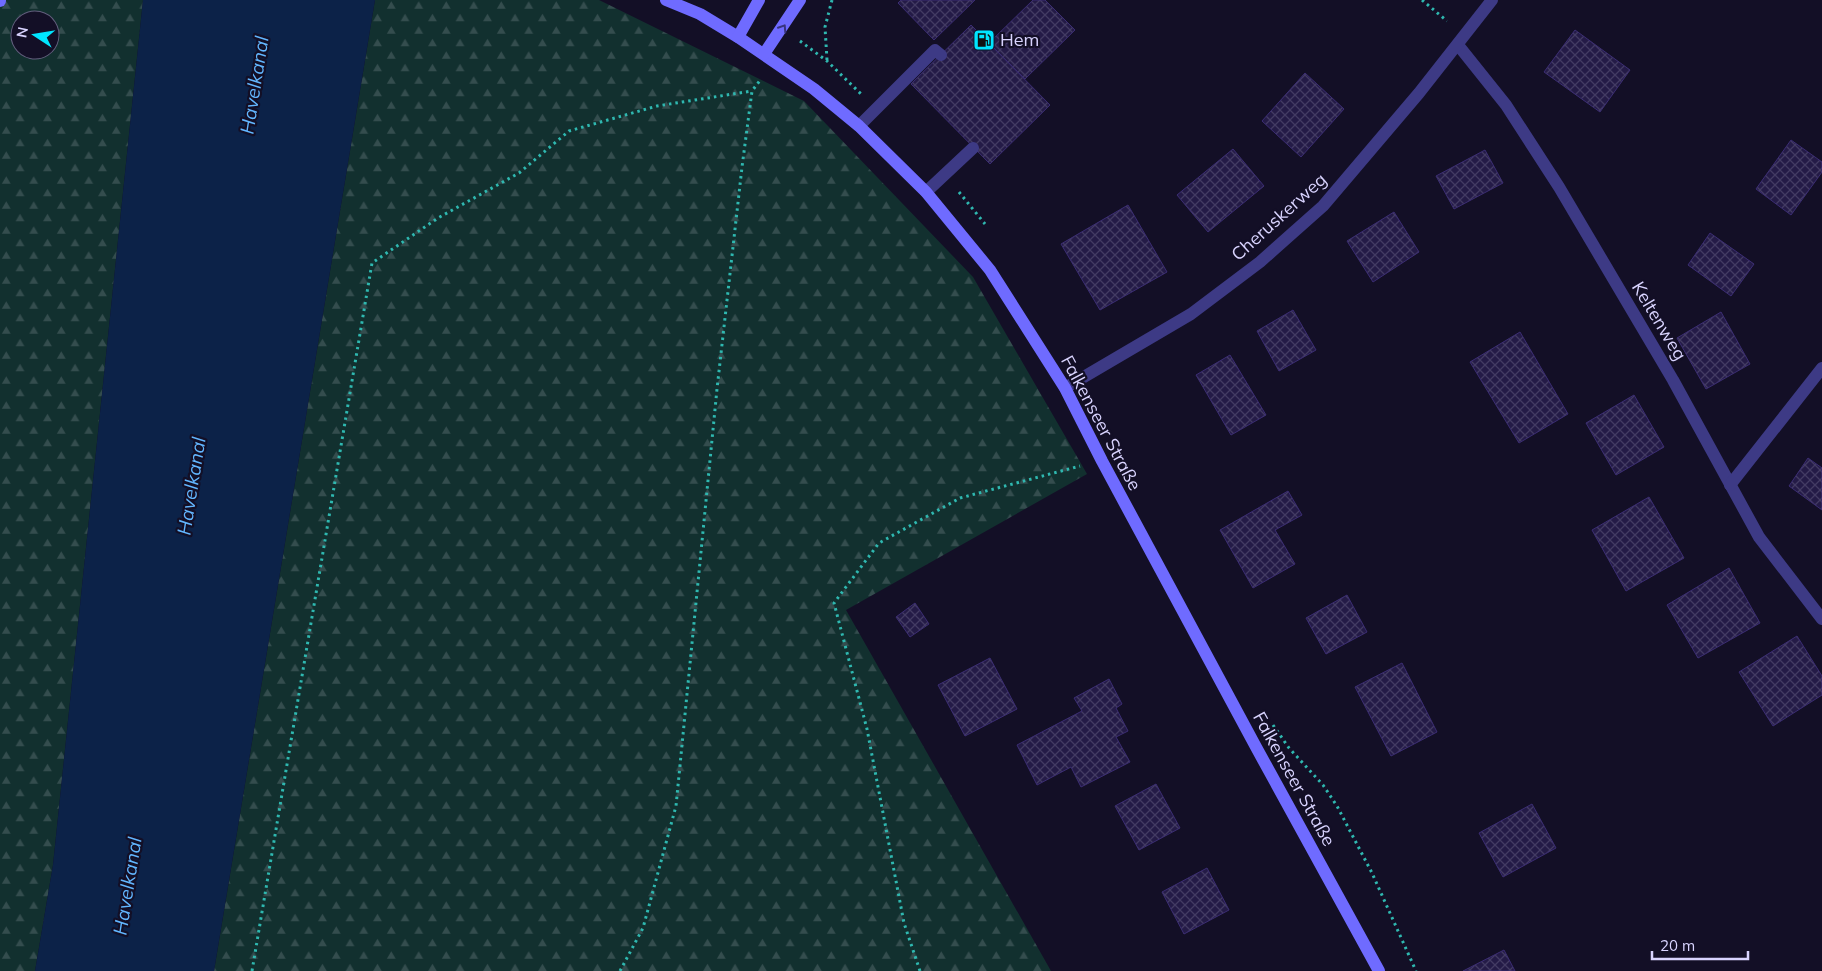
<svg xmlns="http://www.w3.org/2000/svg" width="1822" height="971" font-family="Mulish,sans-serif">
	<defs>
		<pattern id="forest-firs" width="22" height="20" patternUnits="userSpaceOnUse" patternTransform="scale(1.25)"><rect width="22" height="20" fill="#12302f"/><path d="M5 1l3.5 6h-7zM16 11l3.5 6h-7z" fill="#344d4e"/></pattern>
		<pattern id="building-cross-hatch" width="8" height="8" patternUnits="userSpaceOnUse" patternTransform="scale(1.25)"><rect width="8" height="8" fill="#241b47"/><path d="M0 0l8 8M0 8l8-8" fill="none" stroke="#433b63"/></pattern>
	</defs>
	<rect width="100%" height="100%" fill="#130f26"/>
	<g fill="url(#forest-firs)" fill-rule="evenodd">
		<path d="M0,0h143l-90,865 -18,106h-35zM20,20h30v30h-30z"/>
		<polygon points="375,0 599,0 804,101 973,277 1087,474 846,610 1051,971 214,971"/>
	</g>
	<polygon fill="#0c2248" points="143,0 375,0 214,971 35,971 53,865"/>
	<g fill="url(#building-cross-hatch)" stroke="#3b2d73">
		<polygon points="901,0 975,0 934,40 898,3"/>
		<polygon points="1033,0 1045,0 1075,30 1025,79 989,43"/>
		<polygon points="971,25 1050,105 990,164 911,84"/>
		<polygon points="1575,30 1630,70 1600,112 1544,72"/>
		<polygon points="1305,73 1344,109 1301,157 1262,121"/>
		<polygon points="1791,140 1822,162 1822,172 1791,215 1756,189"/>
		<polygon points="1233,149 1264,186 1208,232 1177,195"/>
		<polygon points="1485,150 1503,183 1454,209 1436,176"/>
		<polygon points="1128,205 1167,272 1100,310 1061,244"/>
		<polygon points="1394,212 1419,252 1373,282 1347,241"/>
		<polygon points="1710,233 1754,264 1731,296 1688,265"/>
		<polygon points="1293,310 1316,350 1279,371 1257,331"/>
		<polygon points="1721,312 1750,364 1706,389 1677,338"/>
		<polygon points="1520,332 1568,414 1519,443 1470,362"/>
		<polygon points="1230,355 1266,415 1231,435 1196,375"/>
		<polygon points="1634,395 1664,447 1616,475 1586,423"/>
		<polygon points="1808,458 1822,468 1822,510 1789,486"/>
		<polygon points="1288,491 1302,515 1275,530 1295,564 1253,588 1220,530"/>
		<polygon points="1649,497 1684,558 1626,591 1592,530"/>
		<polygon points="1729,568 1760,623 1698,658 1667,605"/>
		<polygon points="1347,595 1367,632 1326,654 1306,618"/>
		<polygon points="915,603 929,624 910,637 896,617"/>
		<polygon points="1797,636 1822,676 1822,695 1773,726 1739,672"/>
		<polygon points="990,658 1017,709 965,736 938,685"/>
		<polygon points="1402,663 1437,732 1391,756 1355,687"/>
		<polygon points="1109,679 1122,704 1116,708 1128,731 1116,737 1130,762 1081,787 1071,767 1037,785 1017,745 1082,711 1074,698"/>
		<polygon points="1156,784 1180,828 1139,850 1115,806"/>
		<polygon points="1532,804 1556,848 1503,877 1479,833"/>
		<polygon points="1207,868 1229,910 1184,934 1162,892"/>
		<polygon points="1504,950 1515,971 1463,971"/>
	</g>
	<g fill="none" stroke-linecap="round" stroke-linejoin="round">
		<g stroke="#2fb8b0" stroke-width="3" stroke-dasharray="2.5 4" stroke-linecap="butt">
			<polyline points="1422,0 1447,21"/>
			<polyline points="800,41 827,61 861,94"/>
			<polyline points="827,60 825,27 832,0"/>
			<polyline points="959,192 985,224"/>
			<polyline points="1273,725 1289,748 1323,785 1337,806 1372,873 1416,971"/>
			<polyline points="252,971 372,263 438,218 519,173 569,131 657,106 752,91"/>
			<polyline points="620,971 643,928 676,806 717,389 742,167 752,91 761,79"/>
			<polyline points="920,971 904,923 867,729 834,603 879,543 960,498 1080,466"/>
		</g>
		<g stroke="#3d3a85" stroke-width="12">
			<polyline points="859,126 935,50 941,55"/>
			<polyline points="926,192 973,148"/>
		</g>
		<g stroke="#3d3a85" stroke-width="12">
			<polyline points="1458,45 1506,105 1559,187 1673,380 1759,537 1822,619"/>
			<polyline points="1065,388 1191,314 1260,262 1323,206 1419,93 1492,0"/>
			<polyline points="1730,485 1822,368"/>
		</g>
		<g stroke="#6f6bff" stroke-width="12">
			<polyline points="666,0 700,14 738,37 814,89 859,126 926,192 990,270 1065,388 1102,461 1256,747 1379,971"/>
			<polyline points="0,1 0,0"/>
			<polyline points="738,37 759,0"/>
			<polyline points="764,54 800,0"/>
		</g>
	</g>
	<defs><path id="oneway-chevron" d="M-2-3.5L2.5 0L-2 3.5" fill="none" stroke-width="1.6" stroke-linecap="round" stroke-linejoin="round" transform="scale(1.25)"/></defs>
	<use stroke="#38347d" href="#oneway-chevron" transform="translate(783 28) rotate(-57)"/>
	<defs>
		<g id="fuel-square" transform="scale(1.125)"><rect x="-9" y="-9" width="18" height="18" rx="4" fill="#00e5ff" stroke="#130f26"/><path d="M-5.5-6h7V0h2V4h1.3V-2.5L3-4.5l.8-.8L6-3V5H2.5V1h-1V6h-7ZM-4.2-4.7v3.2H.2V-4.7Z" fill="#111"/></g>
	</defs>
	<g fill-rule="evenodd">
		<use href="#fuel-square" x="984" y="40"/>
	</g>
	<g text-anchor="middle" stroke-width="4.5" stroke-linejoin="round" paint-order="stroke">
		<g font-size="18" fill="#d9d4ff" stroke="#130f26" text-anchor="start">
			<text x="1000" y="46">Hem</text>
		</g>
		<g font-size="18" fill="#d9d4ff" stroke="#130f26">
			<text transform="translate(1279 217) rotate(-42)" y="6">Cheruskerweg</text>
			<text transform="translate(1659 321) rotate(59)" y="6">Keltenweg</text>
			<text transform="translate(1101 423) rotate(62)" y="6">Falkenseer Straße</text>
			<text transform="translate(1294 779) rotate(61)" y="6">Falkenseer Straße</text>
		</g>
		<g font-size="19" font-style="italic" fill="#62b6ff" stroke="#130f26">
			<text transform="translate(254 85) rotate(-81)" y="7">Havelkanal</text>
			<text transform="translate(191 486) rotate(-81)" y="7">Havelkanal</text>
			<text transform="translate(127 886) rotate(-81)" y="7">Havelkanal</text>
		</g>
	</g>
	<g transform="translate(35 35) rotate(282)"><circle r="24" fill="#130f26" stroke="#625e7d"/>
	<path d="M0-4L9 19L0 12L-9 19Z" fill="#00e5ff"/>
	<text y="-8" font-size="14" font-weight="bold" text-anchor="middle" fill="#d9d4ff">N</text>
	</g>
	<path d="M1652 951v8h96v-8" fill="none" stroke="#d9d4ff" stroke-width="2.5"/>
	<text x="1660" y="951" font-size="15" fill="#d9d4ff" stroke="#130f26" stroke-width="4" paint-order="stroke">20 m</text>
</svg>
